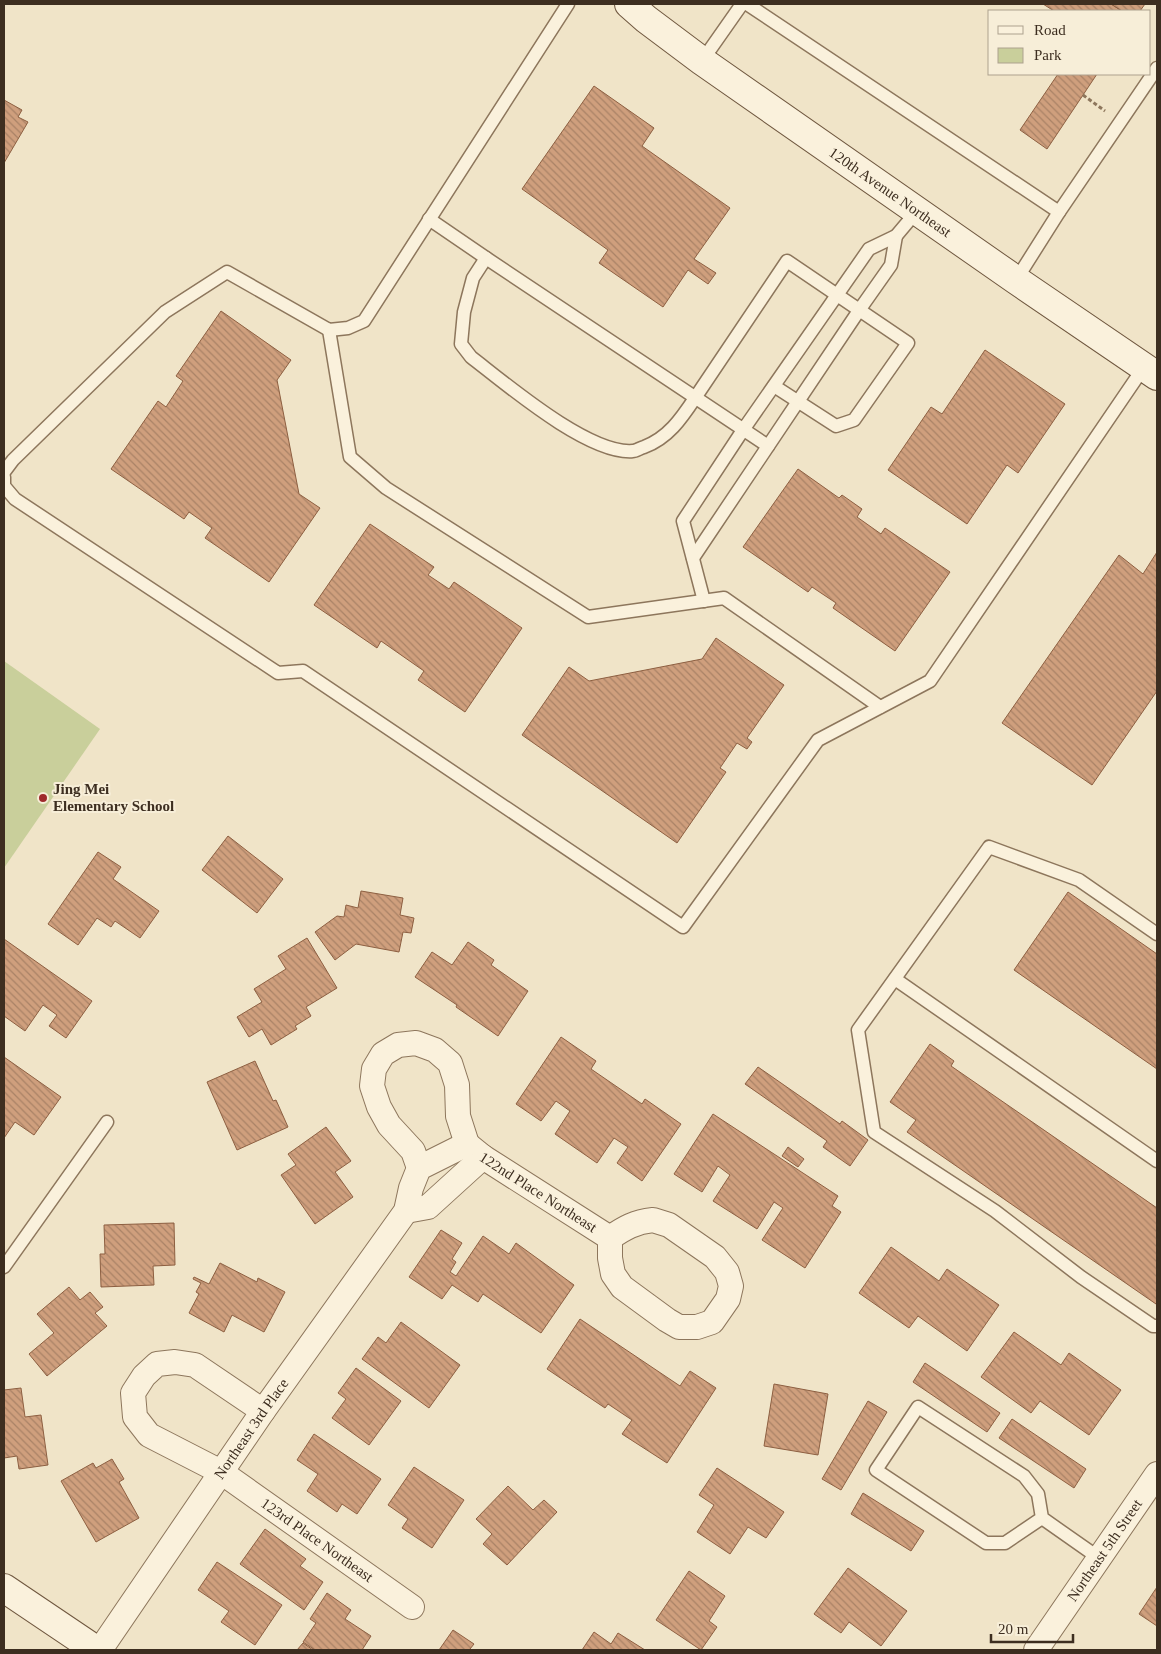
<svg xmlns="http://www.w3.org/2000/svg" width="1161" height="1654" font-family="'Times New Roman',serif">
	<defs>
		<pattern id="building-back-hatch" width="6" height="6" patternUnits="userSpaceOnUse" patternTransform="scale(1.25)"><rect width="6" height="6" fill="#cf9f7d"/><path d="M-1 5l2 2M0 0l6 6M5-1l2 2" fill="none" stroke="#a98266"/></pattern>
	</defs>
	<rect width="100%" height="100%" fill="#f0e4c8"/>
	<polygon fill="#c9cf9b" points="4,661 100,729 4,868"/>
	<g fill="url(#building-back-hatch)" stroke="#8d5f41">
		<polygon points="1043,4 1111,4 1122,11 1054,11"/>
		<polygon points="1111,4 1145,4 1140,11 1122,11"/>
		<polygon points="1058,74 1097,74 1047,149 1020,130"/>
		<polygon points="594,86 654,128 642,146 730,208 694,259 716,273 708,284 688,270 663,307 599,263 608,250 522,189"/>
		<polygon points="4,100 22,110 18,117 28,122 4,163"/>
		<polygon points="221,311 291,360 277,380 299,494 320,508 269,582 205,538 212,528 189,512 184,519 111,469 158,401 166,407 183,381 176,376"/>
		<polygon points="985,350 1065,404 1018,473 1007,465 967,524 888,470 931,407 942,414"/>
		<polygon points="798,469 839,498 842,495 862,509 857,517 881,534 885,528 950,572 895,651 833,608 836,603 812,587 808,592 743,547"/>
		<polygon points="370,524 434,567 428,575 449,589 454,582 522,628 465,712 418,680 424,671 381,641 377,648 314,605"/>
		<polygon points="1157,552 1157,691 1092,785 1002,723 1119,555 1143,574"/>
		<polygon points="716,638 784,685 747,738 752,742 747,749 737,743 720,768 726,772 677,843 522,735 569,667 589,681 702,659"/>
		<polygon points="228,836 283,879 257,913 202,870"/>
		<polygon points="98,852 121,867 113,879 159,911 140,938 115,921 111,927 97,918 78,945 48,924"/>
		<polygon points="361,891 403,898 400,915 414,918 411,933 403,932 399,952 356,944 335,960 315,932 337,916 344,917 346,905 358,908"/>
		<polygon points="1068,892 1157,954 1157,1069 1014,970"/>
		<polygon points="307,938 337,988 306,1007 311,1016 295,1026 297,1029 271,1045 262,1029 249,1037 237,1017 262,1002 254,989 286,969 278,956"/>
		<polygon points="4,939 92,1001 66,1038 49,1026 57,1015 43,1005 25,1031 4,1016"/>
		<polygon points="468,942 494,960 491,965 528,991 498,1036 456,1007 457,1005 415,977 432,952 452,965"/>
		<polygon points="561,1037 596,1061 591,1069 642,1104 645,1099 681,1124 642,1181 617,1163 628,1147 614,1138 597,1163 555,1134 570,1111 556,1101 541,1121 516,1104"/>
		<polygon points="930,1044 954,1061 951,1066 1157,1208 1157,1301 1156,1304 907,1132 916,1120 890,1102"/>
		<polygon points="4,1057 61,1097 34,1135 15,1122 4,1138"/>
		<polygon points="255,1061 273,1101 276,1100 288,1127 237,1150 207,1082"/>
		<polygon points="758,1067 840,1124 842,1121 868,1140 850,1166 823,1147 827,1141 745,1084"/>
		<polygon points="713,1114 838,1196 832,1206 841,1212 805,1268 762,1240 783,1208 774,1202 757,1229 713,1201 730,1175 718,1166 702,1192 674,1174"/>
		<polygon points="326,1127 351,1161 335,1172 353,1197 315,1224 281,1175 296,1165 288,1154"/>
		<polygon points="788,1147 804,1159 798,1167 782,1156"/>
		<polygon points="174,1223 175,1265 153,1266 154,1285 101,1287 100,1254 105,1254 104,1225"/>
		<polygon points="441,1230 462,1243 452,1259 456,1262 450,1272 456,1276 483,1236 509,1254 516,1243 574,1285 541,1333 483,1294 478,1302 452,1285 442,1299 409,1277"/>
		<polygon points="891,1247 939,1281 947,1269 999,1305 967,1351 918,1316 909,1328 859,1293"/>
		<polygon points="220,1263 257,1282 258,1278 285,1292 264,1332 232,1315 224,1332 189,1313 199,1294 196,1292 201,1283 193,1279 194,1277 209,1284"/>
		<polygon points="69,1287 80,1300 90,1292 103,1307 95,1313 107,1326 47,1376 29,1354 54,1333 37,1314"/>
		<polygon points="580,1319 680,1386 690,1371 716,1388 667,1463 622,1434 632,1420 608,1404 605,1408 547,1369"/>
		<polygon points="401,1322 460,1365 429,1408 362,1359 378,1337 386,1343"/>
		<polygon points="1014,1332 1061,1365 1069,1353 1121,1390 1089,1435 1040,1401 1031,1413 981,1377"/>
		<polygon points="925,1363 1000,1413 987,1432 913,1382"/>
		<polygon points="356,1368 401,1401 369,1445 332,1418 346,1399 338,1393"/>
		<polygon points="774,1384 828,1394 818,1455 764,1446"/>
		<polygon points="21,1388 25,1417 41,1415 48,1465 19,1469 17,1456 4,1458 4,1390"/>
		<polygon points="868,1401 887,1412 841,1490 822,1479"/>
		<polygon points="1012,1419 1086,1469 1074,1488 999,1438"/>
		<polygon points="314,1434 381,1479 357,1514 342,1504 337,1512 307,1491 318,1474 297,1460"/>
		<polygon points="112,1459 124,1479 119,1482 139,1518 96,1542 61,1481 93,1463 96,1468"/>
		<polygon points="414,1467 464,1500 432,1548 402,1528 408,1519 388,1505"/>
		<polygon points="717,1468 784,1512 766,1538 748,1527 730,1554 697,1532 714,1505 699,1495"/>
		<polygon points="508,1486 533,1510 544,1500 557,1512 507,1565 483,1544 492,1534 476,1519"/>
		<polygon points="863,1493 924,1531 911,1551 851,1514"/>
		<polygon points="265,1529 306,1559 300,1566 323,1582 304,1610 240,1564"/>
		<polygon points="217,1562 282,1605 255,1645 221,1622 229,1611 198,1590"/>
		<polygon points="848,1568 907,1611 881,1646 849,1622 841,1633 814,1614"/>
		<polygon points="689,1571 725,1596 709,1621 717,1627 701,1650 656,1620"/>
		<polygon points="1157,1587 1157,1626 1139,1614"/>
		<polygon points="327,1593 351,1610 345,1619 371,1636 362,1650 315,1650 303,1642 316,1623 310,1619"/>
		<polygon points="453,1630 474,1644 470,1649 471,1650 439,1650"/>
		<polygon points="594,1632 611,1644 618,1633 645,1650 582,1650"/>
		<polygon points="303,1643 313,1650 297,1650"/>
	</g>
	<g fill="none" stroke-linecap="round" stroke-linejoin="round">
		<g stroke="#8d765c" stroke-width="15">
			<g id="lane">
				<polyline points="747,4 1059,212"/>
				<polyline points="702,61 742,4"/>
				<polyline points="429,219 486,258 768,446"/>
				<path d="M486,258l-13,20 -9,34 -3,32 10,13c35,27 118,98 162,94 3,0 7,-3 11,-4 24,-9 37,-28 51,-49l92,-137 121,82 -54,77 -18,6 -62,-40"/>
				<polyline points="1016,280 1059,212 1157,68"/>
				<polyline points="329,330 350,457 386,488 588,617 724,598 880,707"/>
				<polyline points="4,472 13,460 165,312 227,272 329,330 348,328 364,321 568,4"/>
				<polyline points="4,477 4,486 15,499 278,673 303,671 683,927 818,740 930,681 1144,367"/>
				<polyline points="693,558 860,309 891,265 896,236"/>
				<polyline points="704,601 683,521 743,430 869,249 896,236 917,211"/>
				<polyline points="1157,934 1079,880 989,847 858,1030 874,1132 995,1211 1081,1277 1153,1326 1157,1326"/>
				<polyline points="895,979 1157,1161"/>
				<polyline points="4,1267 107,1122"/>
				<polyline points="1042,1518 1038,1494 1024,1476 918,1407 876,1470 986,1543 1005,1543 1042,1518 1099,1558"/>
			</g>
		</g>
		<g stroke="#8d765c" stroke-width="26">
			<g id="street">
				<path id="s1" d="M467,1144l16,13 127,81"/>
				<polyline points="419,1168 413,1151 389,1125 379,1107 372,1086 374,1069 383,1054 398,1045 416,1043 435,1050 450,1063 457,1085 458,1116 467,1144"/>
				<polyline points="406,1211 428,1207 483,1157"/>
				<path d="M653,1220l16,5 46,32 12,15 4,14 -3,13 -16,23 -15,5h-18l-12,-7 -45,-33 -9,-13 -3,-16v-20c14,-10 25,-16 43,-18z"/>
				<path id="s2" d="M263,1411l-68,-46 -20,-3 -18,2 -13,12 -11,17 2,24 14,18 72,37 191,135"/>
				<path id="s3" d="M100,1650l163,-239 143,-200 5,-23 8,-20 48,-24"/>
				<path id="s4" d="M1036,1650l121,-176"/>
			</g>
		</g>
		<g stroke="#6f573f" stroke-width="30">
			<g id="secondary">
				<path id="s5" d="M629,4l17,15 56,42 314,219 141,96"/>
				<polyline points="4,1588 96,1650"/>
			</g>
		</g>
		<polyline stroke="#8d765c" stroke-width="3" stroke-dasharray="4 2.5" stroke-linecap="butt" points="1083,95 1105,111"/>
		<use href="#lane" stroke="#faf1dc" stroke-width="12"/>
		<use href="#street" stroke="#faf1dc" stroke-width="24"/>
		<use href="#secondary" stroke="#faf1dc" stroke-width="28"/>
	</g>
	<circle fill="#9e2a2b" stroke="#f7eed8" stroke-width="2" cx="43" cy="798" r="5"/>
	<g text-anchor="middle" stroke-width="4" stroke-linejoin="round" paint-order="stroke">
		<g font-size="15" fill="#3d2e20" stroke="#f7eed8">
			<text dy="5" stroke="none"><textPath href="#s5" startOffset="322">120th Avenue Northeast</textPath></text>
			<text dy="5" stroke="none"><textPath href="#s1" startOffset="86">122nd Place Northeast</textPath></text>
			<text dy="5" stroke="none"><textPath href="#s3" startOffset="268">Northeast 3rd Place</textPath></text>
			<text dy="5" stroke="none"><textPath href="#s2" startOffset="404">123rd Place Northeast</textPath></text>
			<text dy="5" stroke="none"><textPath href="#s4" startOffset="121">Northeast 5th Street</textPath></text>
		</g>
		<g font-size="15" font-weight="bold" fill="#3d2e20" stroke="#f7eed8" text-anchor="start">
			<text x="53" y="794">Jing Mei<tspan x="53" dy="17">Elementary School</tspan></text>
		</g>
	</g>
	<rect width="1161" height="1654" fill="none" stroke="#3d2e20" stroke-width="10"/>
	<rect x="988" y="10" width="162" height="65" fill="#f7eed8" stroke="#ada18e"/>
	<rect x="998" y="26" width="25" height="8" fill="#faf1dc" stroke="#ada18e"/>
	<text x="1034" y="35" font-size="15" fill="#3d2e20">Road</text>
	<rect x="998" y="48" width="25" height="15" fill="#c9cf9b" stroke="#ada18e"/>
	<text x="1034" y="60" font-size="15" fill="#3d2e20">Park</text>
	<path d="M991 1634v8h82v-8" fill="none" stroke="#3d2e20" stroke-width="2.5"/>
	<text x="998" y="1634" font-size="15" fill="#3d2e20" stroke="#f7eed8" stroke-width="4" paint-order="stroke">20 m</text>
</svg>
